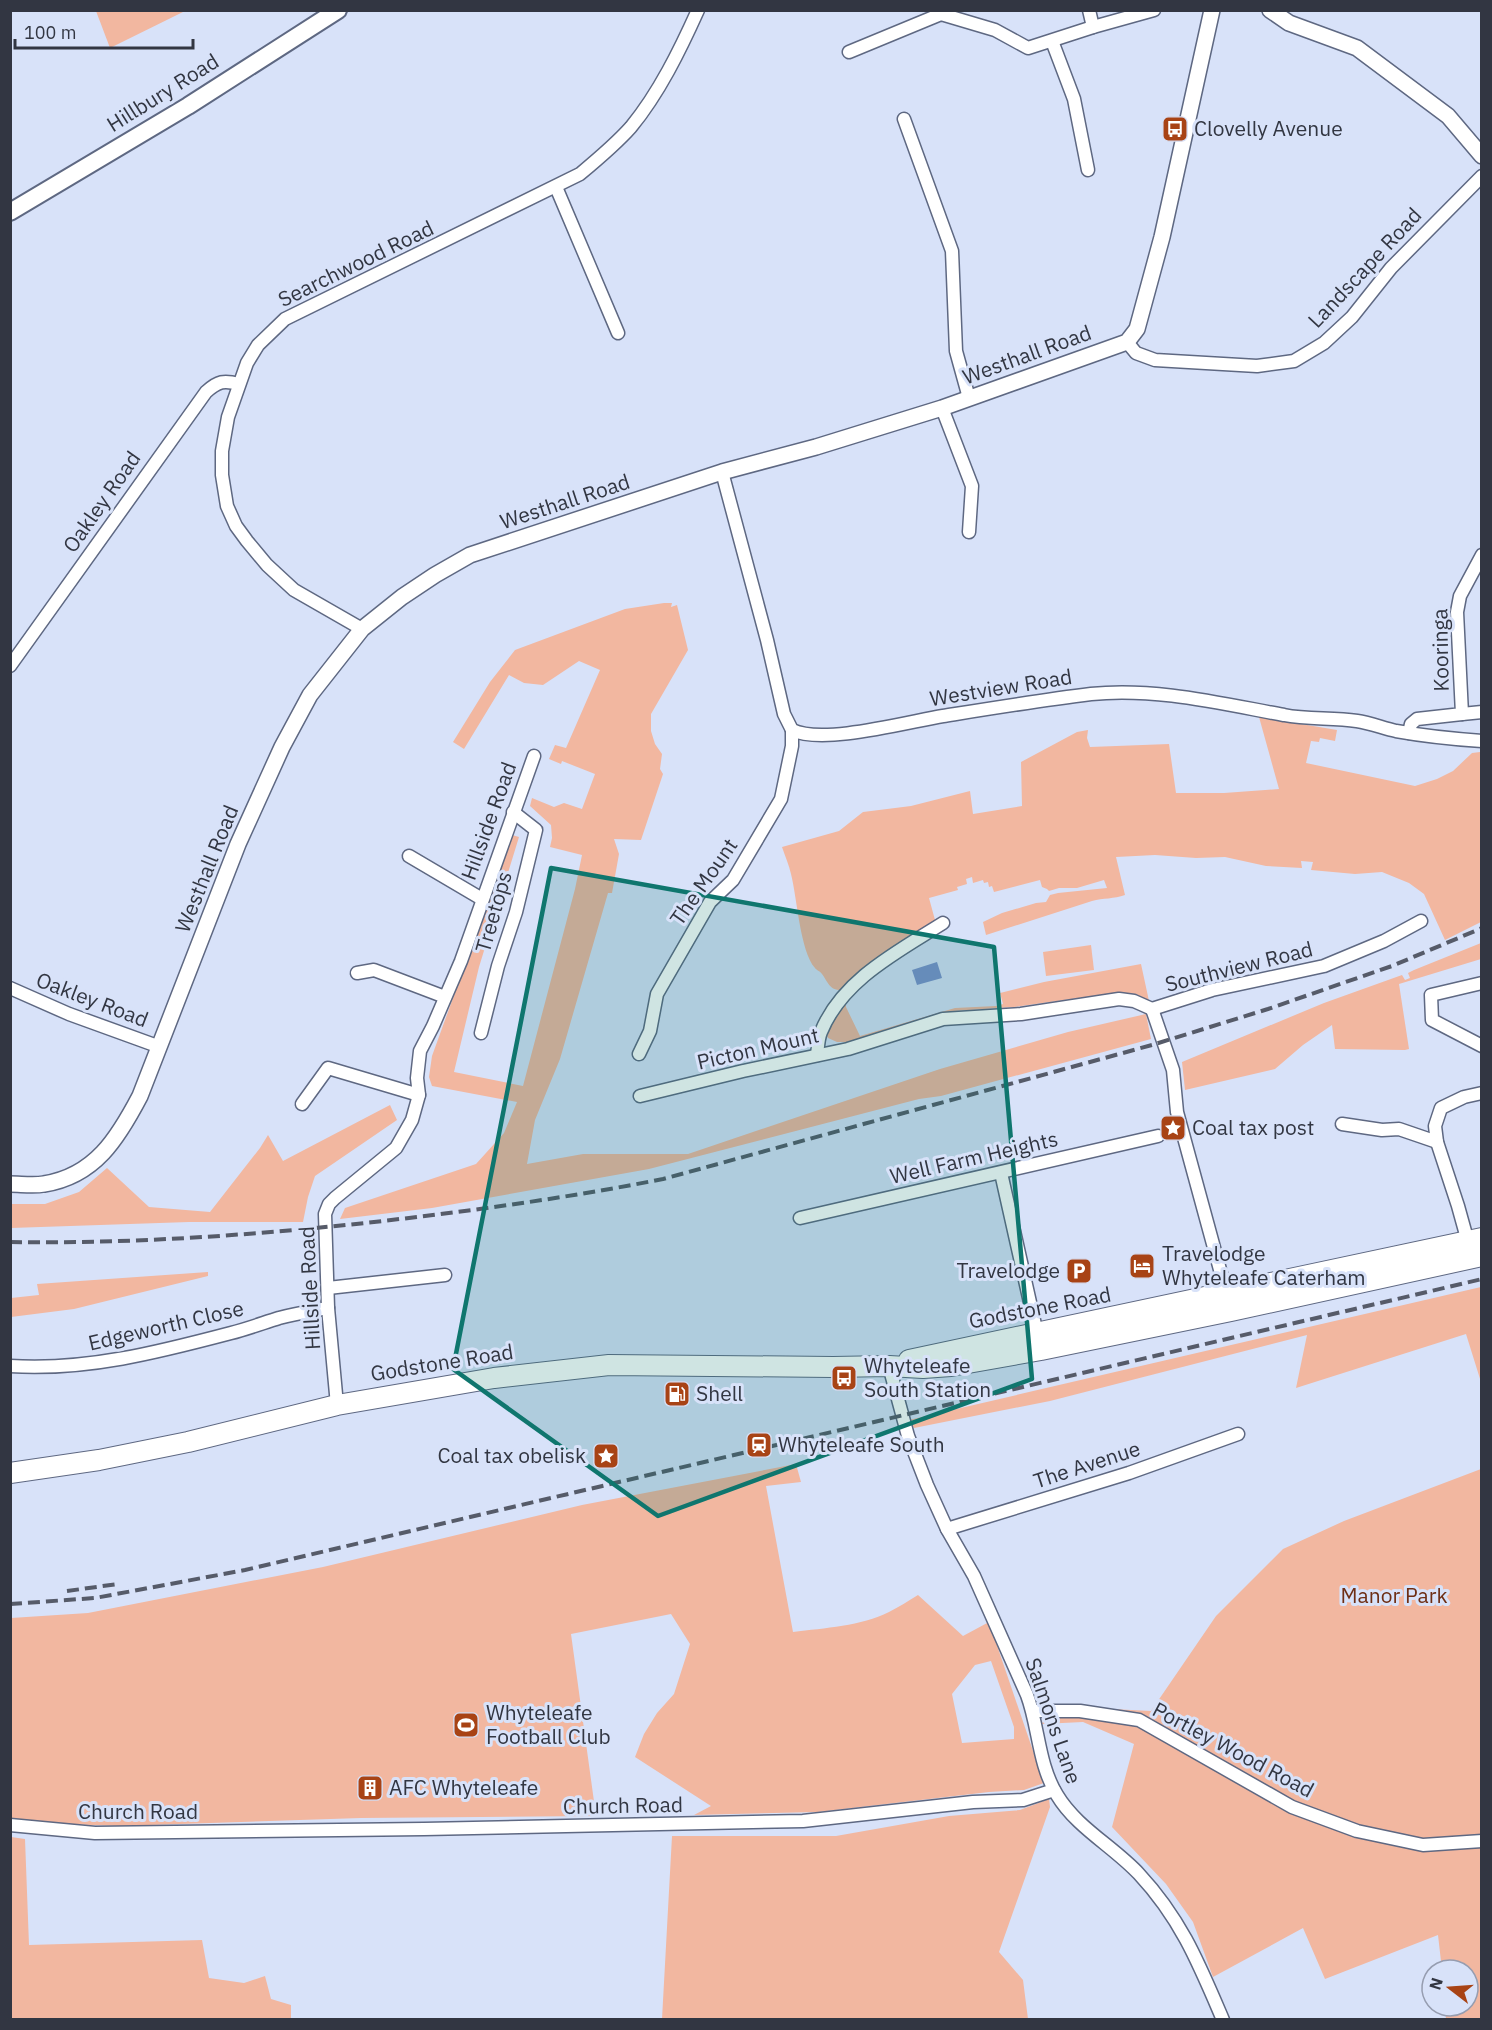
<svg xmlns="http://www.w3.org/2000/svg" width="1492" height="2030" font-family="'IBM Plex Sans',sans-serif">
	<rect width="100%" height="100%" fill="#d8e2f9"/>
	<g fill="#f2b7a0" fill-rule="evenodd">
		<polygon points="96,11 96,10 185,11 110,48"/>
		<polygon points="664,603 672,603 671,607 677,605 688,650 651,714 651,731 655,744 662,754 660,769 663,774 641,840 614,839 619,854 612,893 608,893 560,1059 535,1120 527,1164 583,1154 688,1154 940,1069 1068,1032 1146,1014 1151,1039 941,1096 919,1099 649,1169 432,1208 340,1219 345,1208 476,1164 504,1133 517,1102 432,1086 429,1077 432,1056 512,835 519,837 479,967 454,1072 523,1086 575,889 582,855 550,847 552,838 551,825 530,806 532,798 554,807 564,803 582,809 595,774 562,761 561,764 549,759 555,745 566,748 600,670 579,661 543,685 524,683 509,675 464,749 453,742 490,682 515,650 625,609"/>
		<path d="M1259,717l78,13 -2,11 -15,-3 -1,4 -8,-1 -5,22 109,23 22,-7 16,-8 19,-18 8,-1 1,170 -36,18 -21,-46 -15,-11 -27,-11 -27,2 -44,-4 2,-8 -12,-1 1,7 -36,-2 -41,-9 -29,1 -41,-3 -39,2 9,38c-11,4 -22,3 -33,6l-106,34 -3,-13 19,-9 34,-10 10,-1 4,-7 8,-2 49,-5 -3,-8 -27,8h-18l-10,3 -2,-2 -5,-2 -2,-7 -46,12 -2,-6 -3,1 -1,-5 -4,1 -1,-3 -10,3 -1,-6 -6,2 1,5 -10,3 1,3 -29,8 6,22 -3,4 -49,30 -42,36c-12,0 -13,-8 -19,-16 -2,-3 -6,-4 -7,-6 -15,-17 -18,-71 -24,-94 -2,-9 -6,-18 -9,-27l57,-16 24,-19 48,-6 59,-15 3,23 49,-8 -1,-44 56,-30 11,-2 -1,8 3,9 79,-3 7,49h48l55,-4z"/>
		<polygon points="1481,943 1481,959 1399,984 1409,1049 1405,1050 1335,1049 1332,1025 1303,1045 1275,1069 1185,1090 1182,1062 1324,1003 1402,975 1405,980 1410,978 1408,973 1414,970"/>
		<polygon points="1091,945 1094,970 1046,976 1043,952"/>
		<polygon points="1141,964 1149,1001 1136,994 1114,993 1014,1007 954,1011 850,1042 837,1042 828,1038 827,1036 833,1022 846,1003 846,1007 860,1036 955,1008 996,1006 1003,1004 1000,993 1044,982"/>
		<polygon points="390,1105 397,1120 315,1176 308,1197 303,1222 189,1222 11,1228 11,1204 45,1204 79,1192 107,1168 149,1207 210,1212 260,1148 268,1135 283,1161"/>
		<polygon points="208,1272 208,1276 74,1309 11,1317 11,1298 39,1295 37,1284"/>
		<polygon points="1481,1287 1481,1382 1466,1334 1296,1388 1307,1335 1050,1401 914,1428 909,1420"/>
		<path d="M796,1464l5,18 -35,4 27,146c32,-4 68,-6 96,-20 10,-5 19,-11 29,-17l45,41 26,-14 55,161 -20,7 -35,2 -171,20 -124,3 17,-9 -76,-49 9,-23 13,-21 17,-19 16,-50 -19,-30 -100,20 25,182 -235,2 -242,8 -108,-4v-204l77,-5 235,-46 259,-62zM991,1661l23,66v12l-52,4 -10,-49 23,-29z"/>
		<polygon points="1481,1469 1481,2019 1446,2019 1445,2006 1468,2006 1468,1970 1442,1970 1438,1935 1325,1979 1303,1928 1213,1977 1193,1922 1166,1884 1112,1827 1134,1744 1083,1722 1042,1724 1044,1718 1072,1707 1151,1711 1216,1616 1283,1549 1344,1521"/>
		<polygon points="1049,1799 1050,1807 999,1952 1023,1980 1028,2019 662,2019 672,1836 836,1836 949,1816 1020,1810"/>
		<polygon points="11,1837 25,1839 29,1945 202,1940 209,1978 244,1983 265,1976 271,1999 291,2005 291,2019 11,2019"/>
	</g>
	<polygon fill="#7c92ce" points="937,962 942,978 917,985 912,970"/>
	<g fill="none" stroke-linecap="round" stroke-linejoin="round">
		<g stroke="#5e6882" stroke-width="15">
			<g id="minor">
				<polyline points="1089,10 1093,27"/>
				<polyline points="1052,41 1074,99 1088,170"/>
				<polyline points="849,52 941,14 995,30 1028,48 1093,27 1154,10"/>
				<polyline points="904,119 952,251 956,351 969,398"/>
				<polyline points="556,187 618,333"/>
				<polyline points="1127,342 1136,353 1155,360 1257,366 1294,361 1324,343 1352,317 1391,268 1482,176"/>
				<polyline points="942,408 972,486 969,532"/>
				<path d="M722,472l45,168 17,74 8,16c31,15 115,-8 151,-14 50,-8 99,-16 148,-22 63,-7 132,10 193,21 24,5 49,2 73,6 13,2 26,7 39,10 28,5 57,8 86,10"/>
				<path d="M362,629l-68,-39 -27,-25 -20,-24 -11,-15 -9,-20 -5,-31v-24l6,-34 19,-54 11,-18 27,-26 295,-145c18,-15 36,-30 51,-47 28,-34 49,-77 67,-117"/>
				<path d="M10,666l196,-274c12,-11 18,-12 33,-8"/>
				<polyline points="1462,714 1482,712"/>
				<polyline points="1409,733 1411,724 1417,719 1462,714 1457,612 1460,596 1482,555"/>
				<polyline points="409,856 482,899"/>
				<polyline points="357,973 374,970 445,997"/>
				<polyline points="1482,983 1431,995 1432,1020 1482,1046"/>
				<polyline points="10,988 69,1014 160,1047"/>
				<polyline points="1152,1009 1173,1070 1177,1112 1228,1299"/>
				<polyline points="481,1033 498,966 516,912 536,830 513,812"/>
				<polyline points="639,1054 650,1031 657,994 710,902 733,880 781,799 792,746 792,730"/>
				<path d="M817,1055c1,-7 1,-16 4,-23 21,-52 76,-80 122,-109"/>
				<polyline points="640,1096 743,1071 848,1049 943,1019 1021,1014 1119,999 1134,1001 1152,1009 1212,990 1324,966 1384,941 1421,921"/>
				<polyline points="302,1104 328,1068 419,1095"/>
				<polyline points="1342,1124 1382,1130 1399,1129 1437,1142"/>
				<polyline points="1001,1173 1038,1338"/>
				<polyline points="800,1218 1158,1136"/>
				<polyline points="1468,1242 1458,1206 1437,1142 1435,1126 1441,1108 1464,1097 1482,1093"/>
				<polyline points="328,1288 445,1275"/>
				<path d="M10,1366c76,5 149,-14 221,-33 16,-4 32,-10 48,-15 16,-4 33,-7 49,-10"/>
				<path d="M889,1366l19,70 19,49 20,44 27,47 53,119c12,32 11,69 30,100 19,32 57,52 82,79 42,45 60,90 84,146"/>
				<polyline points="337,1405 328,1308 325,1214 329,1204 335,1198 396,1148 412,1120 419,1095 417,1078 420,1051 433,1026 461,961 534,756"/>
				<polyline points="947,1529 1129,1473 1238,1434"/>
				<polyline points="1033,1711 1080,1711 1139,1720 1292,1807 1357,1831 1423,1845 1482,1841"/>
				<polyline points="10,1825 95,1833 424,1829 803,1821 973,1802 1023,1800 1054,1790"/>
			</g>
		</g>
		<g stroke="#5e6882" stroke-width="18">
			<g id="tertiary">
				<polyline points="1270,10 1289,23 1357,48 1448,116 1482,156"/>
				<path d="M10,1184c11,0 23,2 34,0 51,-8 74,-46 96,-88l98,-252 44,-97 28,-52 52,-66 40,-32 33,-22 35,-20 252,-83 94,-25 126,-39 185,-66 10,-13 25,-92 50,-227"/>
			</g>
		</g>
		<g stroke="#5e6882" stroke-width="20">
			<polyline id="secondary" points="10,212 188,106 338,10"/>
		</g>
		<g stroke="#5e6882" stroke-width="22">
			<g id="trunk">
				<polyline points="909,1360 1482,1238"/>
				<polyline points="10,1473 99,1460 188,1442 337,1405 494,1378 609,1365 833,1367 889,1366 923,1368 951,1366 1041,1350 1231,1311 1482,1256"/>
			</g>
		</g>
		<use href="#minor" stroke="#fff" stroke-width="12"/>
		<use href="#tertiary" stroke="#fff" stroke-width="15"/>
		<use href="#secondary" stroke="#fff" stroke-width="16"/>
		<use href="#trunk" stroke="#fff" stroke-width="20"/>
		<g stroke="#565b69" stroke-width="4" stroke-dasharray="12 6" stroke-linecap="butt">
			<path d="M10,1242c122,2 244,-7 364,-20 97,-11 193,-24 289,-43l489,-134 116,-36 124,-43 90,-38"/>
			<polyline points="67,1591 118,1584"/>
			<polyline points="10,1604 95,1598 245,1570 1482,1279"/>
		</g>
	</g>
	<path fill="#0f766e" fill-opacity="0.2" stroke="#0f766e" stroke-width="4.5" stroke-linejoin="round" d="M551,868l443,79 38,432 -374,137 -205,-147z"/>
	<defs>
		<g id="bus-square" transform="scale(1.35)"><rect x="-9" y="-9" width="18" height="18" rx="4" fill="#a84315" stroke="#d8e2f9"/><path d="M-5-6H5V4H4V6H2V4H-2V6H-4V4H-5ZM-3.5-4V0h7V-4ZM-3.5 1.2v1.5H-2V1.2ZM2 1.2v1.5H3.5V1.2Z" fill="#fff"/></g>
		<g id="sight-square" transform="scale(1.35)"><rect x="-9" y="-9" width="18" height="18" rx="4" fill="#a84315" stroke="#d8e2f9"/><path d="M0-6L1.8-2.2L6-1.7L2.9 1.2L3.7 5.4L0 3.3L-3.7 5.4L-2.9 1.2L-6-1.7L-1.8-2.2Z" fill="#fff"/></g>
		<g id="hotel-square" transform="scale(1.35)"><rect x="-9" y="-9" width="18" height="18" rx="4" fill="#a84315" stroke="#d8e2f9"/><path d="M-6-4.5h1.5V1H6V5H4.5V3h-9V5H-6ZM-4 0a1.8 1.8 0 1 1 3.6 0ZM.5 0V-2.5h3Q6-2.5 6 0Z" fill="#fff"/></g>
		<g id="parking-square" transform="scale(1.35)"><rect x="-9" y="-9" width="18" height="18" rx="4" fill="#a84315" stroke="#d8e2f9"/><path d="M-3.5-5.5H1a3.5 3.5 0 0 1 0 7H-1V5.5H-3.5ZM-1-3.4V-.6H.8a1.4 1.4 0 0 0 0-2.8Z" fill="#fff"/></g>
		<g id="fuel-square" transform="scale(1.35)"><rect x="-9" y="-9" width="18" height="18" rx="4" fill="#a84315" stroke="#d8e2f9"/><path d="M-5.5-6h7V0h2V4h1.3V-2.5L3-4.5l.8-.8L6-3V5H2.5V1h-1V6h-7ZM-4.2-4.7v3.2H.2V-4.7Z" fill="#fff"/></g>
		<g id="station-square" transform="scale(1.35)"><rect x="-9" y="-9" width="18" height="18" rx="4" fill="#a84315" stroke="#d8e2f9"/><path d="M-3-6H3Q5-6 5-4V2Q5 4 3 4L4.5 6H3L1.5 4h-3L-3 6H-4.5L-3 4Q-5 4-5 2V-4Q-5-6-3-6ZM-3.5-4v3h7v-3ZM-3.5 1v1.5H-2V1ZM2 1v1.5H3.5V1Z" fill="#fff"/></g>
		<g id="stadium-square" transform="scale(1.35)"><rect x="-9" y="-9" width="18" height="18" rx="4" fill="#a84315" stroke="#d8e2f9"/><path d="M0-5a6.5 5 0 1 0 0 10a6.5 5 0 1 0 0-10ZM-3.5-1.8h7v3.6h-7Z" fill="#fff"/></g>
		<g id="building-square" transform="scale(1.35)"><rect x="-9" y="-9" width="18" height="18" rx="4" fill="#a84315" stroke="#d8e2f9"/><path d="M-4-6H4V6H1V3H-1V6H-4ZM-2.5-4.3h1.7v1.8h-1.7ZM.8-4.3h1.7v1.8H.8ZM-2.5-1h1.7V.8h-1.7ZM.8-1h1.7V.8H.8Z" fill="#fff"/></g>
	</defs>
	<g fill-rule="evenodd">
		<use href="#bus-square" x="1175" y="129"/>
		<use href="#sight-square" x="1173" y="1128"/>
		<use href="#hotel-square" x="1142" y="1266"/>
		<use href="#parking-square" x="1079" y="1271"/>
		<use href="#bus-square" x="844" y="1378"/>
		<use href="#fuel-square" x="677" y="1394"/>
		<use href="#station-square" x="759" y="1445"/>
		<use href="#sight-square" x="606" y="1456"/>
		<use href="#stadium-square" x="466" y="1725"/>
		<use href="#building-square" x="370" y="1788"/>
	</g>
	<g text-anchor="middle" stroke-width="6" stroke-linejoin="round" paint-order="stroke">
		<g font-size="21" fill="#323642" stroke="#d8e2f9">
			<text transform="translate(163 93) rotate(-32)" y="7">Hillbury Road</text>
			<text transform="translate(356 264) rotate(-26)" y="7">Searchwood Road</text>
			<text transform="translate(1365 268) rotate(-47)" y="7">Landscape Road</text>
			<text transform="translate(1027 355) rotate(-20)" y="7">Westhall Road</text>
			<text transform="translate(102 502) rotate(-55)" y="7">Oakley Road</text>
			<text transform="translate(565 502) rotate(-18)" y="7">Westhall Road</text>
			<text transform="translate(1441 650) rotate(-91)" y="7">Kooringa</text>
			<text transform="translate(1001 688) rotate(-9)" y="7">Westview Road</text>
			<text transform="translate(489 821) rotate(-70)" y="7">Hillside Road</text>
			<text transform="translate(207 869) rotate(-68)" y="7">Westhall Road</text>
			<text transform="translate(704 882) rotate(-55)" y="7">The Mount</text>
			<text transform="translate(494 912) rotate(-74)" y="7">Treetops</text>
			<text transform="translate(1239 967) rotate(-14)" y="7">Southview Road</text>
			<text transform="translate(92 1000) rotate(21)" y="7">Oakley Road</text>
			<text transform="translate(758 1049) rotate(-13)" y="7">Picton Mount</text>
			<text transform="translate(974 1158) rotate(-13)" y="7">Well Farm Heights</text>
			<text transform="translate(310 1288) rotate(-93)" y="7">Hillside Road</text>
			<text transform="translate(1040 1308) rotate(-11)" y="7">Godstone Road</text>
			<text transform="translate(166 1326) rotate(-13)" y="7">Edgeworth Close</text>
			<text transform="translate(442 1363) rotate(-9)" y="7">Godstone Road</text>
			<text transform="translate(1087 1465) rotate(-18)" y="7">The Avenue</text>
			<text transform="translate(1053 1721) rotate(71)" y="7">Salmons Lane</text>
			<text transform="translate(1233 1750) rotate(28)" y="7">Portley Wood Road</text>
			<text transform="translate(623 1806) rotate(-1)" y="7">Church Road</text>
			<text x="138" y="1819">Church Road</text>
		</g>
		<g font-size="21" fill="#323642" stroke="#d8e2f9" text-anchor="start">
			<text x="1194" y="136">Clovelly Avenue</text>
			<text x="1192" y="1135">Coal tax post</text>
			<text x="1162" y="1261">Travelodge<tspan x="1162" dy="24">Whyteleafe Caterham</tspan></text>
			<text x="1060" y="1278" text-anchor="end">Travelodge</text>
			<text x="864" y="1373">Whyteleafe<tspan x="864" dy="24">South Station</tspan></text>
			<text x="696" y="1401">Shell</text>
			<text x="778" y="1452">Whyteleafe South</text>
			<text x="586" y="1463" text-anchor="end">Coal tax obelisk</text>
			<text x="486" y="1720">Whyteleafe<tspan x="486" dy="24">Football Club</tspan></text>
			<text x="389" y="1795">AFC Whyteleafe</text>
		</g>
		<g font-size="21" fill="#6e2e14" stroke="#d8e2f9">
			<text x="1394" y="1603">Manor Park</text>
		</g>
	</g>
	<rect width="1492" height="2030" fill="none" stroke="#323642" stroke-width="24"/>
	<g transform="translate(1450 1988) rotate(287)"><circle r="28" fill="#d8e2f9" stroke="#969db0" stroke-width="1.5"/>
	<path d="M0-4.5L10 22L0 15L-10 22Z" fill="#a84315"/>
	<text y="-9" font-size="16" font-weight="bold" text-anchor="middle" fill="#323642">N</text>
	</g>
	<path d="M15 39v9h178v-9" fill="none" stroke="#323642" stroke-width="3"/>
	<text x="24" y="39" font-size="18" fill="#323642" stroke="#d8e2f9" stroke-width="4.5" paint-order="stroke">100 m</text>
</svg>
